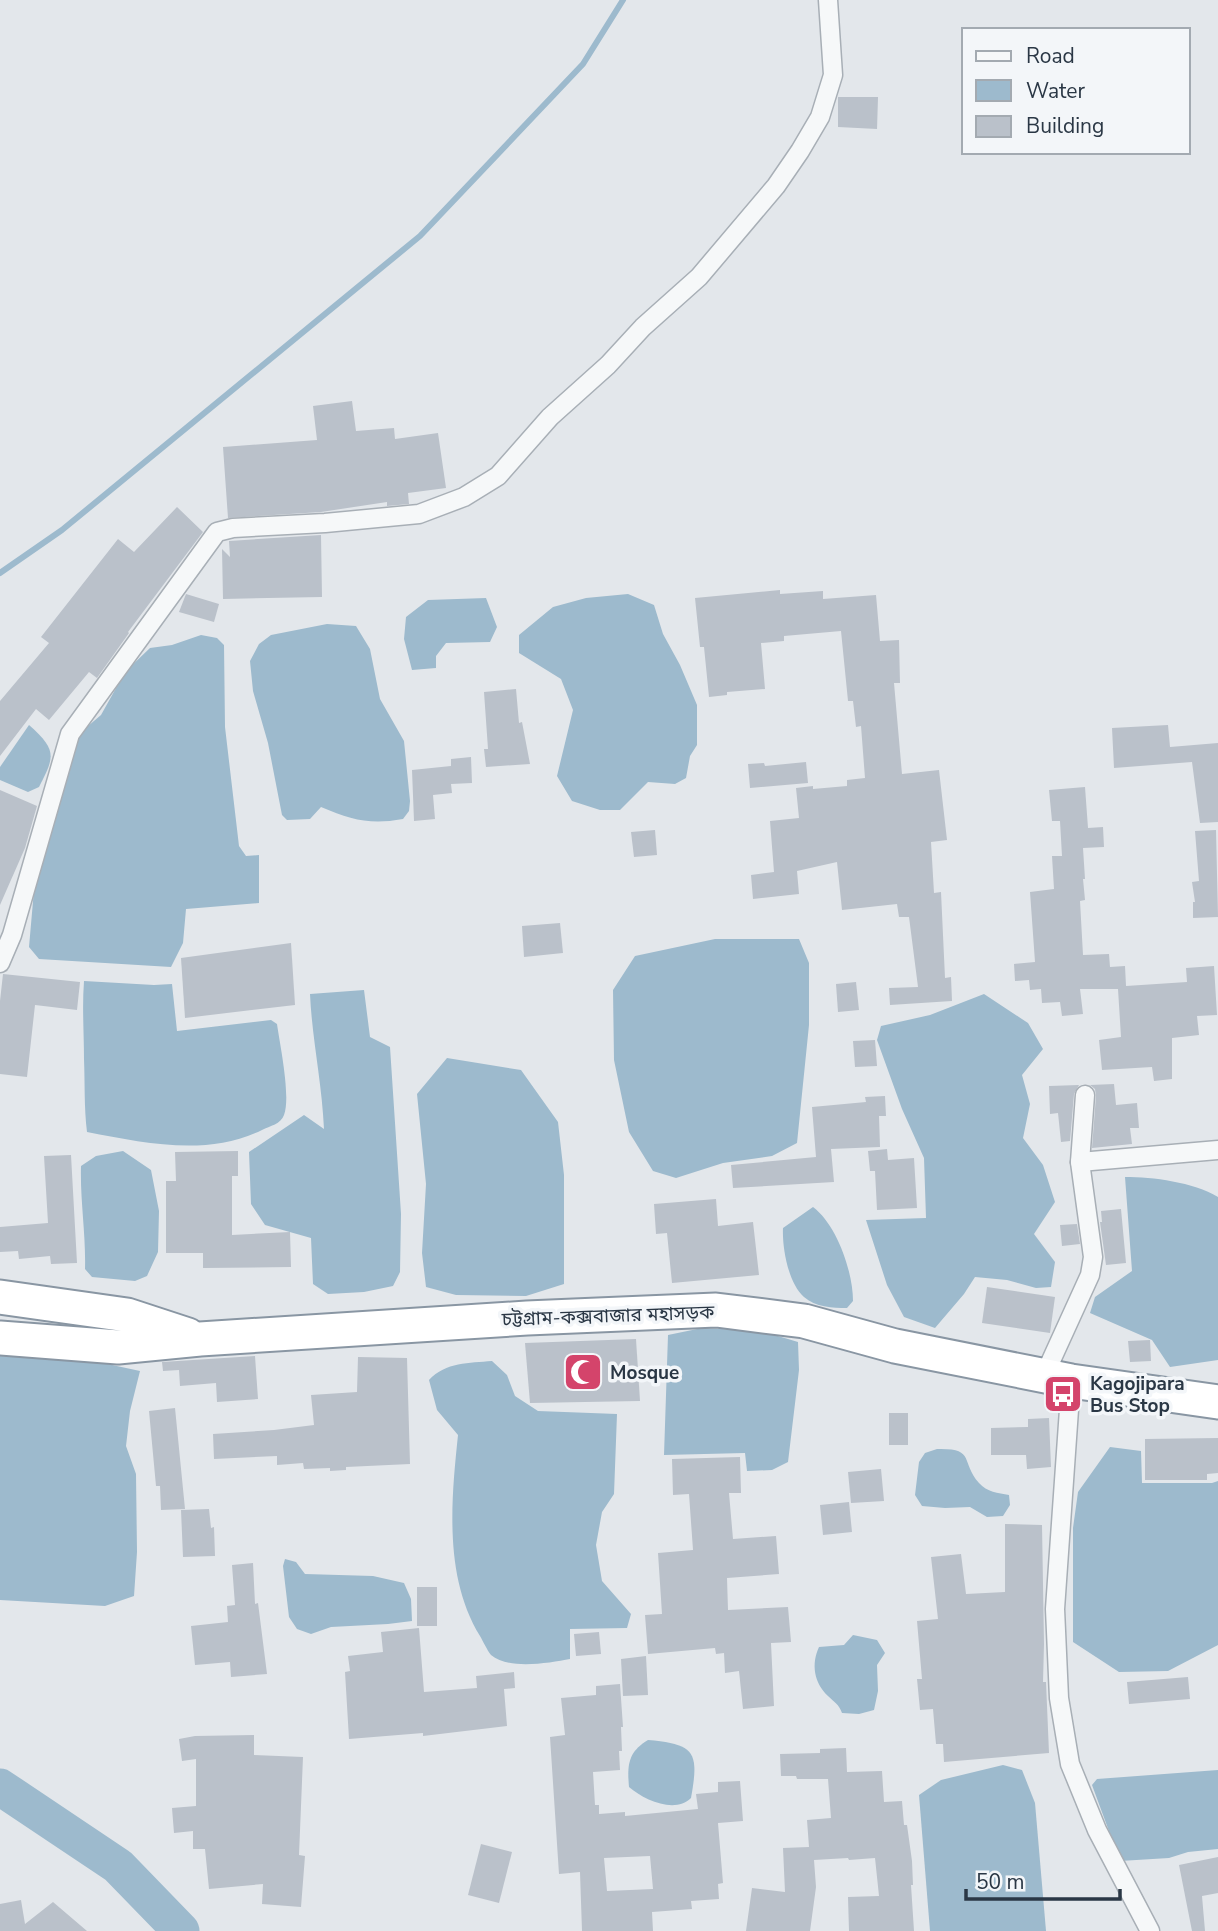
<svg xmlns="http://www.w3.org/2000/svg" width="1218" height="1931" font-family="'Nunito Sans','Noto Sans Bengali',sans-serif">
	<rect width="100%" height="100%" fill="#e3e7eb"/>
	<g fill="#9dbacd">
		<polygon points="628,594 654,605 663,634 680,665 697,705 697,745 690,756 686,778 675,784 648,782 620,810 600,810 572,801 557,776 573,710 561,679 519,653 519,635 553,607 586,598"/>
		<polygon points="486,598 497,627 490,642 446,643 436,656 436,668 412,670 404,639 406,617 428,600"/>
		<path d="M327,624l29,2 14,23 10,50 24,42 6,60 -1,10 -6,8c-33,6 -51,1 -82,-12l-11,12 -23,1 -5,-5 -14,-72 -15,-52 -3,-30 9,-17 12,-9z"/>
		<polygon points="201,635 217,638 224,645 225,727 239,846 246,856 259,855 259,903 186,909 183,943 171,967 39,959 29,947 34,890 74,738 101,715 125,672 150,648 172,645"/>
		<path d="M29,725c28,25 26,31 10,62l-11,5 -28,-12v-13z"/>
		<polygon points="715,939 799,939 809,963 809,1025 797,1143 772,1156 723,1163 676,1178 653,1171 629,1132 614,1060 613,990 635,956"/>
		<path d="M84,981l70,4 18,-1 5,47 94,-11 6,4c3,21 14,73 7,91 -3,9 -14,11 -22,15 -55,27 -117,13 -175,2 -3,-25 -2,-48 -3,-73 0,-26 -2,-51 0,-78z"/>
		<path d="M364,990l6,47 20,10 11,167 -1,58 -7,14 -29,6 -36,2 -15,-10 -2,-46 -46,-13 -14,-21 -2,-52 55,-37 20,14c-2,-46 -12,-90 -14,-135z"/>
		<polygon points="984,994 1028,1023 1043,1049 1022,1075 1030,1104 1023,1138 1043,1165 1055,1202 1034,1234 1055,1262 1051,1287 1036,1288 1007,1280 975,1277 964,1294 935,1328 904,1317 887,1285 866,1220 926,1218 924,1158 902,1109 877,1040 881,1026 930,1015"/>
		<polygon points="447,1058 521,1070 558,1122 564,1175 564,1284 526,1296 456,1295 426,1287 422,1253 426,1184 417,1094"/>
		<path d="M123,1151l28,19 8,41 -1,41 -11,24 -12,5 -43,-4 -7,-8c1,-35 -5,-68 -4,-103l15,-10z"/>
		<path d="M1125,1177c28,0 68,5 93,20v163l-48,7 -18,-27 -62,-27 5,-16 37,-26z"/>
		<path d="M813,1207c24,18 40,65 40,94l-6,7c-14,0 -32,-1 -43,-11 -16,-14 -22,-50 -21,-69z"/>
		<polygon points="702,1328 761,1331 798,1342 799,1370 788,1462 772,1470 747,1471 745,1453 664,1455 668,1335"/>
		<polygon points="0,1356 89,1360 140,1371 130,1411 126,1446 136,1474 137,1552 134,1596 105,1606 0,1600"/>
		<path d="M492,1361l15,14 8,21 23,15 79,3 -3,80 -12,18 -6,33 6,36 29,33 -4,14 -57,1v30c-21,4 -62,11 -79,-4 -4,-5 -8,-14 -11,-19 -36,-59 -29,-134 -22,-201l-21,-25 -8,-30c17,-18 40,-17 63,-19z"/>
		<polygon points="1110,1447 1141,1451 1142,1483 1212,1483 1218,1481 1218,1645 1168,1671 1119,1672 1073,1642 1073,1528 1078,1492"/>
		<path d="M937,1449c39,-1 23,12 42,34 8,9 19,10 30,12l1,10 -7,11 -16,1 -17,-10 -25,1 -23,-2 -7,-11 4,-33 6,-9z"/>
		<polygon points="285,1559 296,1562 305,1574 373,1576 404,1583 411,1599 412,1621 388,1624 331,1627 311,1634 297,1629 289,1617 283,1566"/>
		<path d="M853,1635l24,5 8,13 -8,12 1,26 -4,19 -15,4 -17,-1c-3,-9 -8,-11 -14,-17 -14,-13 -17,-32 -9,-49l25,-2z"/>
		<path d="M648,1740c48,4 51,13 43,58 -16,16 -47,2 -62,-11 -2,-22 -1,-35 19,-47z"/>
		<polygon points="1003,1765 1022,1770 1035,1803 1046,1931 930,1931 919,1795 941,1780"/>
		<polygon points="1218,1770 1218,1849 1188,1852 1169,1858 1120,1861 1092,1785 1097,1779"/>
	</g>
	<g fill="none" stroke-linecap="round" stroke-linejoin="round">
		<polyline stroke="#9dbacd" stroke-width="6" points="0,573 62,530 420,236 583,64 623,0"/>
		<polyline stroke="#9dbacd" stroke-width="37" points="0,1787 118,1866 181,1931"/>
	</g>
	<g fill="#bac1ca" fill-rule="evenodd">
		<polygon points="838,97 878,97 877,129 838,127"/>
		<polygon points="352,401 356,431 394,428 395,439 438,433 446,488 408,493 409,504 387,506 387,502 321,512 228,518 223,447 317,440 313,406"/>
		<polygon points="177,507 203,532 128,632 129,633 97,678 89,672 49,720 36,709 0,756 0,701 49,643 41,637 118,539 134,552"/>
		<polygon points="321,535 322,597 223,599 222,549 230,557 229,541"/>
		<polygon points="780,590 780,594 823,591 823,599 876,595 880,641 899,640 900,683 894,683 902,774 939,770 947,840 931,842 934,893 941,892 945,978 951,977 952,1001 890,1005 889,988 918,987 909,917 899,917 897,904 842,910 837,862 797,871 799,894 753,899 751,875 774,872 770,821 799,818 796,788 813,786 813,789 847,786 847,780 865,778 861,726 856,727 853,701 848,701 841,631 784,636 784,641 761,643 765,689 727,692 727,695 709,697 704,647 700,647 695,598"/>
		<polygon points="186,594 219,604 214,622 179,612"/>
		<polygon points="516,689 519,723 522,722 530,764 486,767 484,749 488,749 484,692"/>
		<polygon points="1168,725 1170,747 1218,743 1218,822 1200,823 1192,762 1114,768 1112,728"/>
		<polygon points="471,757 472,783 451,784 452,793 433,795 435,819 414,821 412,770 451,766 451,759"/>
		<polygon points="806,762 808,783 750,788 748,764 764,763 765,766"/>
		<polygon points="1085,787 1088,828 1103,827 1104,847 1083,848 1085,879 1083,879 1085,900 1080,901 1083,955 1109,954 1110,967 1125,966 1126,986 1187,982 1186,968 1214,966 1217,1015 1197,1016 1199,1035 1172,1038 1172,1079 1154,1081 1152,1067 1102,1070 1099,1040 1121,1037 1118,989 1080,989 1083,1014 1062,1016 1060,1002 1042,1003 1041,989 1030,990 1029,980 1015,981 1014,964 1035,962 1030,892 1054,889 1052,856 1062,856 1060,821 1052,821 1049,790"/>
		<polygon points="0,790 37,806 25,848 0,905"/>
		<polygon points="655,830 657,855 634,857 631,832"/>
		<polygon points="1216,830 1218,917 1193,918 1193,902 1195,902 1192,882 1199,881 1195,831"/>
		<polygon points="560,923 563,953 524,957 522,926"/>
		<polygon points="291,943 295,1005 185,1018 181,958"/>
		<polygon points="3,974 80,982 77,1010 35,1005 27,1077 0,1074 0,1001"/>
		<polygon points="856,982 859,1010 838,1012 836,984"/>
		<polygon points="875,1040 877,1066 855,1067 853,1041"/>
		<polygon points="1114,1084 1116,1105 1137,1103 1139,1128 1130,1128 1132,1144 1092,1148 1096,1096 1095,1089 1090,1085"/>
		<polygon points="1079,1085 1074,1094 1070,1141 1061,1142 1058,1113 1050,1114 1049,1086"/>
		<polygon points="885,1096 886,1116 879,1116 880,1147 831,1149 834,1182 733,1188 731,1165 816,1157 812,1107 866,1102 865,1097"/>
		<polygon points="887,1149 888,1160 914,1158 917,1208 877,1210 875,1171 870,1171 868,1151"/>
		<polygon points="238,1151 238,1176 232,1176 232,1235 290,1232 291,1267 203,1268 203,1253 166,1253 166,1181 176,1181 175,1152"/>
		<polygon points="71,1155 77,1263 51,1264 50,1256 19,1259 18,1251 0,1252 0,1227 48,1223 44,1156"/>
		<polygon points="716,1199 718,1226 753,1222 759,1275 672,1283 667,1233 656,1234 654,1204"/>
		<polygon points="1121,1209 1126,1263 1106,1265 1100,1222 1102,1222 1101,1211"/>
		<polygon points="1077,1224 1080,1244 1062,1246 1060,1225"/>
		<polygon points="987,1287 1055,1297 1050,1333 982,1323"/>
		<polygon points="636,1339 640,1401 530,1403 525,1343"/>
		<polygon points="1150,1340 1151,1361 1130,1362 1128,1341"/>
		<polygon points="255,1356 258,1399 217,1402 216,1383 180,1386 179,1370 163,1371 162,1362"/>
		<polygon points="358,1357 407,1358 410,1464 346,1467 346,1470 330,1471 330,1468 304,1469 303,1463 277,1465 277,1456 214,1459 213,1434 274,1430 314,1425 311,1395 357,1392"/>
		<polygon points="175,1408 185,1509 161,1510 160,1486 156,1486 149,1411"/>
		<rect x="889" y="1413" width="19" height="32"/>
		<polygon points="1049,1418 1051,1467 1027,1469 1026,1455 991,1455 991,1428 1028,1427 1028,1419"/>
		<polygon points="1218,1438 1218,1473 1207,1474 1207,1480 1145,1480 1145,1439"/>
		<polygon points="740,1457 741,1493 729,1493 733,1539 776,1536 779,1574 727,1578 728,1610 788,1607 791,1642 771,1643 774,1706 743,1709 739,1671 725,1673 724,1653 716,1654 715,1648 648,1654 645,1615 662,1614 658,1553 693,1550 689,1494 673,1495 672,1459"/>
		<polygon points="881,1469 884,1501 851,1503 848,1472"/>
		<polygon points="849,1502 852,1532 823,1535 820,1505"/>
		<polygon points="209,1509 211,1528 214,1527 215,1556 183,1557 181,1510"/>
		<polygon points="1005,1524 1042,1525 1044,1644 1043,1682 1046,1682 1049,1753 944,1762 943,1744 936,1744 933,1709 920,1710 917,1679 922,1679 917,1621 938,1619 931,1557 961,1554 966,1594 1005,1592"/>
		<polygon points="253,1563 255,1604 258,1603 267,1674 231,1677 230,1662 195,1665 191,1626 228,1622 227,1606 235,1605 232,1565"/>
		<rect x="417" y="1587" width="20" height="39"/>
		<polygon points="419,1628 424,1692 477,1688 476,1676 514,1672 515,1688 504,1689 507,1726 423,1736 423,1733 349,1739 345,1672 350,1671 348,1656 383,1652 381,1632"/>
		<polygon points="599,1632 601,1654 576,1656 574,1634"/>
		<polygon points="646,1656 648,1695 623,1696 621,1659"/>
		<polygon points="1188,1677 1190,1699 1129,1704 1127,1682"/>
		<path d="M620,1684l3,43h-2l1,24h-3l1,19 -27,2 2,33h4v9l26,-2v4l73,-7 -2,-15 22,-2v-10l22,-1 3,40 -25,2 5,60 -5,1 1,15 -28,2 1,8 -40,3 1,19h-71l-2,-59 -21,2 -9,-137 15,-2 -4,-37 35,-3v-9zM650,1856l3,33 -46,2 -3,-33z"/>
		<polygon points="254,1735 254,1755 303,1757 299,1855 305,1856 301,1907 262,1904 263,1884 209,1889 205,1849 193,1849 193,1831 174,1833 172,1808 196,1806 196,1759 182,1761 179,1739 195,1736"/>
		<polygon points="846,1748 847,1772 882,1771 884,1802 902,1801 904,1825 907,1825 912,1861 913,1885 911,1885 914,1931 849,1931 848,1897 879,1896 875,1858 849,1860 848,1858 814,1860 816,1887 810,1931 746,1931 752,1888 785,1892 783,1848 809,1847 807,1820 831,1818 828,1779 797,1779 796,1776 781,1776 780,1754 820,1753 820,1749"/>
		<polygon points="481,1844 512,1852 499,1903 468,1895"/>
		<polygon points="1218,1857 1218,1893 1202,1896 1205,1931 1192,1931 1179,1865"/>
		<polygon points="21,1900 25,1924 53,1902 87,1931 0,1931 0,1904"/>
	</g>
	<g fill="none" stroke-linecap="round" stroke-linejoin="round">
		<g stroke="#a8afb6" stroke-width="21">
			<g id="street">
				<polyline points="0,963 12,935 70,734 217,532 233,528 325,523 419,514 464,497 498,476 550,417 608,365 643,327 699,277 776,186 800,151 820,117 833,75 828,0"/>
				<polyline points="1080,1162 1218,1150"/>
				<polyline points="1044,1376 1090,1275 1093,1257 1080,1162 1085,1095"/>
				<polyline points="1071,1381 1055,1609 1059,1698 1070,1764 1097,1830 1150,1931"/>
			</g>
		</g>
		<g stroke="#8996a3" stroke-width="37">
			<g id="highway">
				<polyline points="0,1297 127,1315 188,1335"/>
				<polyline points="0,1338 118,1347 200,1339 527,1318 716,1310 804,1321 895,1346 1071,1381 1218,1402"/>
			</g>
		</g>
		<use href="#street" stroke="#f6f8f9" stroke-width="18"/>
		<use href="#highway" stroke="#fff" stroke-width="33"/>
	</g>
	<defs>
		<g id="mosque-square" transform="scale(2.0125)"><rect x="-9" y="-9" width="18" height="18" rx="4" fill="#d4446b" stroke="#f3f6f9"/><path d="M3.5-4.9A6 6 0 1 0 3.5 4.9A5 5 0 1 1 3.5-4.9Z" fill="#fff"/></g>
		<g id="bus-square" transform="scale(2.0125)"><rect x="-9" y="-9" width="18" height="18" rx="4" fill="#d4446b" stroke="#f3f6f9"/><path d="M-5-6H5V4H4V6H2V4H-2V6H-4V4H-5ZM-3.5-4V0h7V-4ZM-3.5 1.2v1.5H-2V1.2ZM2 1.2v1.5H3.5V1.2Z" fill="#fff"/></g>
	</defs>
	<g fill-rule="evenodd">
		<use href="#mosque-square" x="583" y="1372"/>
		<use href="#bus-square" x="1063" y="1394"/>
	</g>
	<g text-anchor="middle" stroke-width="7" stroke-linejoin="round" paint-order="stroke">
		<g font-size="19" fill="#2a3745" stroke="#f3f6f9">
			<text transform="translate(608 1315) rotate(-2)" y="7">চট্টগ্রাম-কক্সবাজার মহাসড়ক</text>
		</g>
		<g font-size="19" font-weight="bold" fill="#2a3745" stroke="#f3f6f9" text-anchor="start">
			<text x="610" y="1379">Mosque</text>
			<text x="1090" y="1390">Kagojipara<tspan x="1090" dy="22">Bus Stop</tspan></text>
		</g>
	</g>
	<rect x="962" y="28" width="228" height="126" fill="#f3f6f9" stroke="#a3aab1" stroke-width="2"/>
	<rect x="976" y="51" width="35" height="10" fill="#f6f8f9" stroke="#a3aab1" stroke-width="2"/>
	<text x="1026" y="63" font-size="21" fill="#2a3745">Road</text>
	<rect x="976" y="80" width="35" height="21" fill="#9dbacd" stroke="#a3aab1" stroke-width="2"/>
	<text x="1026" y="98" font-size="21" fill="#2a3745">Water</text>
	<rect x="976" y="116" width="35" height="21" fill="#bac1ca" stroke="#a3aab1" stroke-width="2"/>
	<text x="1026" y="133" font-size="21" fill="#2a3745">Building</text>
	<path d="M966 1889v10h154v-10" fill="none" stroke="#2a3745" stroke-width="3.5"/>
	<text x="976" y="1889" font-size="21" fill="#2a3745" stroke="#f3f6f9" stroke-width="5" paint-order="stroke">50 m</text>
</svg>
